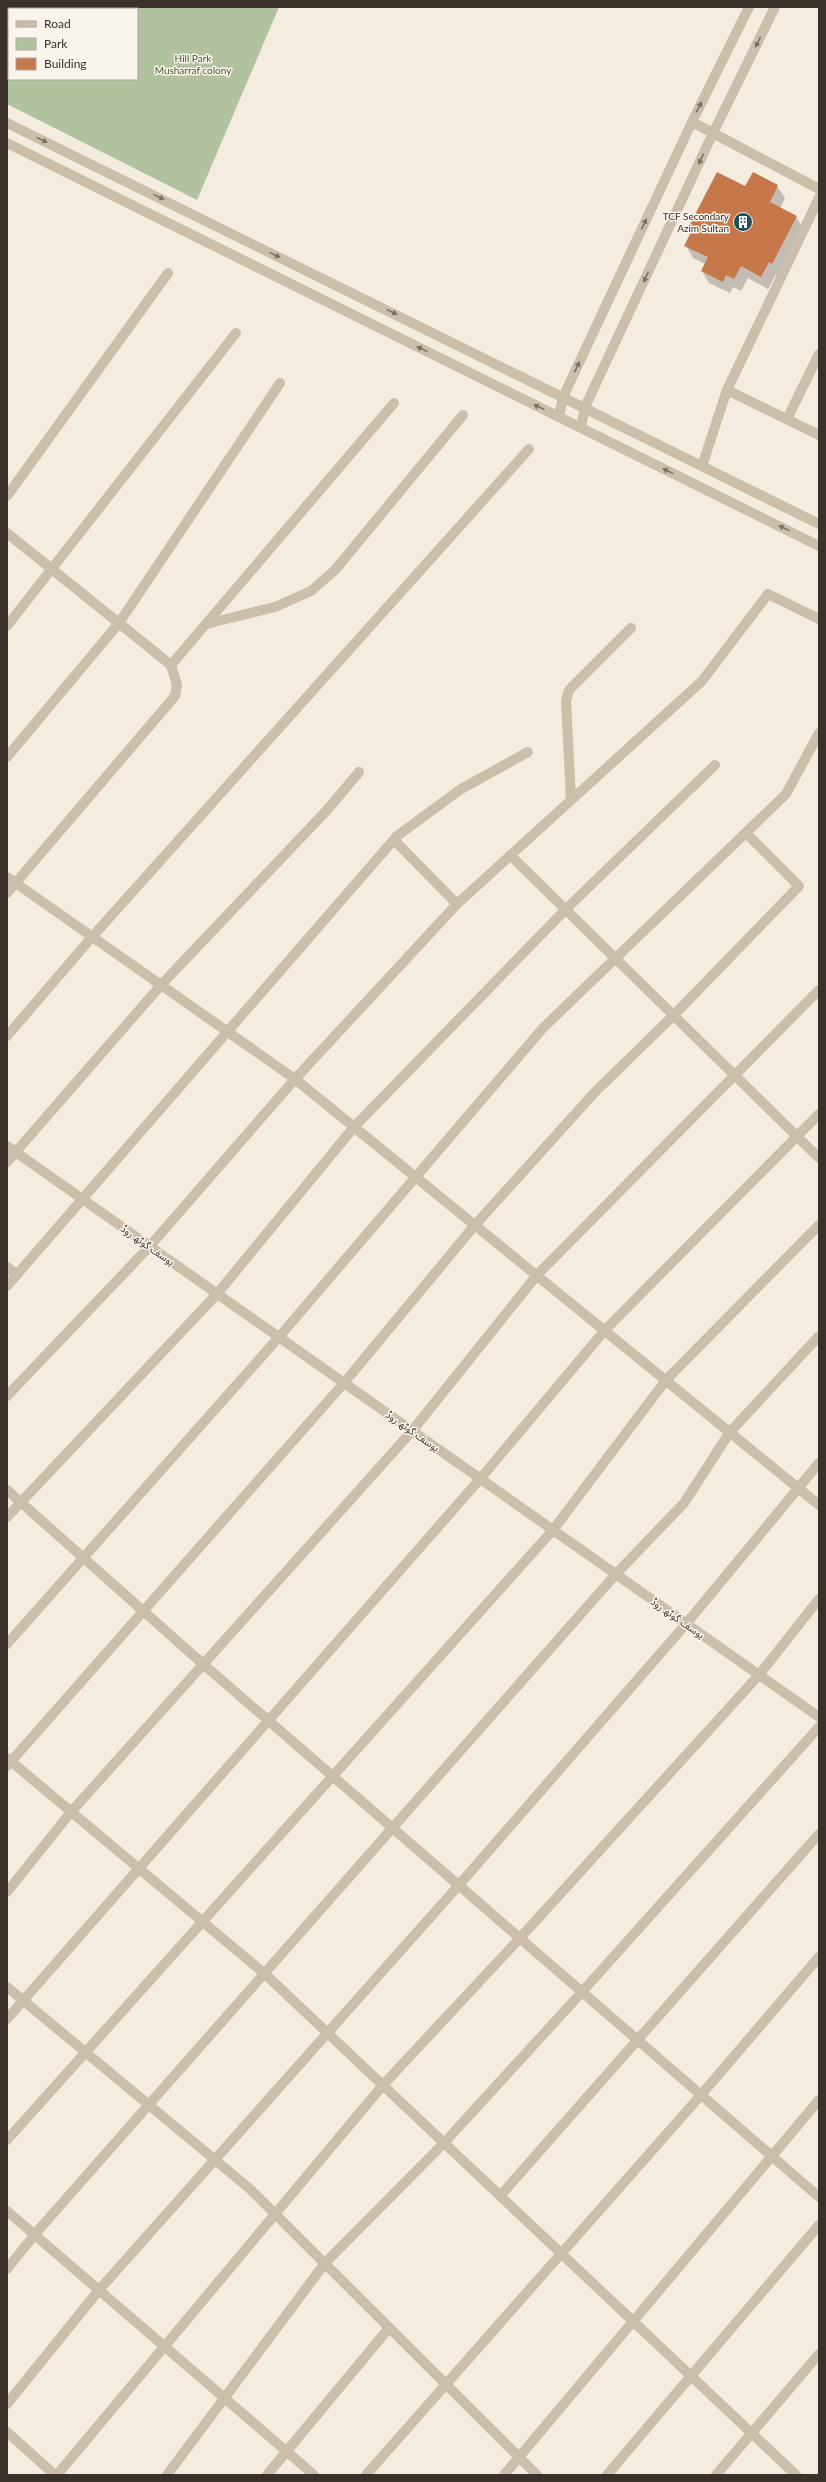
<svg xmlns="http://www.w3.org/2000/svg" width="826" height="2482" font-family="Lato,'Noto Sans Arabic',sans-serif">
	<rect width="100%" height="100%" fill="#f3ecdf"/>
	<path fill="#b2c29f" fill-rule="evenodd" d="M7,7h272l-82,193 -190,-96zM9,9h128v70h-128z"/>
	<polygon fill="#0003" points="753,173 777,186 785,198 780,208 796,217 804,229 779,276 776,274 768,289 748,278 741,291 733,287 730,293 709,283 702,271 705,264 693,258 686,246 692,233 689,228 746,188"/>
	<polygon fill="#c6784a" points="717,172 745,186 753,172 778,185 770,202 797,216 772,264 769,262 761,277 741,266 734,279 726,275 723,282 701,271 708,257 684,246 692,230 688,228"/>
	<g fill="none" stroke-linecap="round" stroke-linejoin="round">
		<g stroke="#cbbeaa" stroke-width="10">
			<polyline points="692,122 819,189"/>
			<polyline points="7,123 819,524"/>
			<polyline points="7,143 819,546"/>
			<polyline points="727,390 819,435"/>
			<polyline points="559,417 563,397 692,122 749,7"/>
			<polyline points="787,419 819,354"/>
			<polyline points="581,427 585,407 714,131 775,7"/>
			<polyline points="702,466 727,390 819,198"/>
			<polyline points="7,496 168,273"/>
			<polyline points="7,533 171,665 177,685 175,696 7,893"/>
			<polyline points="206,624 275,607 311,591 335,570 463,415"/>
			<polyline points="7,626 236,333"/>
			<polyline points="171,665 394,403"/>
			<polyline points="7,757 119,623 280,383"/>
			<polyline points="571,800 566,701 569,690 631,628"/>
			<polyline points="394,840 457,904"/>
			<polyline points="510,855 819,1158"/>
			<polyline points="7,877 295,1079 819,1505"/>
			<polyline points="7,1036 92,937 529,449"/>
			<polyline points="7,1162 161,985 328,809 359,772"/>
			<polyline points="7,1267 17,1275"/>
			<polyline points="7,1286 397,836 461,789 528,752"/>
			<polyline points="7,1396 150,1246 295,1079 457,904 702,681 768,594 819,619"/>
			<polyline points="7,1490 203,1664 819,2197"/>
			<polyline points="7,1517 217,1294 354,1127 565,910 715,765"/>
			<polyline points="7,1644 279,1337 543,1028 786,794 819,733"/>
			<polyline points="7,1758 265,1974 796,2475"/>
			<polyline points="7,1766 344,1383 475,1225 595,1092 673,1016 799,886 746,833"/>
			<polyline points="7,1892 71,1812 412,1431 537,1275 819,990"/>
			<polyline points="7,1987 250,2189 537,2475"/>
			<polyline points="7,2019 480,1479 605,1330 819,1114"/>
			<polyline points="7,2140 553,1530 666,1380 819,1225"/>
			<polyline points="500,2196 819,1834"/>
			<polyline points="7,2211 314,2475"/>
			<polyline points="7,2269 35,2234 616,1574 684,1503 730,1432 819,1336"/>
			<polyline points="7,2404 99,2290 459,1885 686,1624 819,1463"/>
			<polyline points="7,2432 55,2475"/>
			<polyline points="57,2475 383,2085 520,1938 759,1675 819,1599"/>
			<polyline points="167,2475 325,2263 444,2143 582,1992 819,1727"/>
			<polyline points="267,2475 389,2328"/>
			<polyline points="366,2475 701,2095 819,1957"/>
			<polyline points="504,2475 819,2100"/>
			<polyline points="607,2475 819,2225"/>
			<polyline points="716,2475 819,2354"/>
		</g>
		<polyline stroke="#cbbeaa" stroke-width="10" points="7,1146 819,1717"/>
	</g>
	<defs><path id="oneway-solid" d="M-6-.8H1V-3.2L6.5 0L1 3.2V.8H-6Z"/></defs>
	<g fill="#7b7064">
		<use href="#oneway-solid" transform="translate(758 42) rotate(116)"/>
		<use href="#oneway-solid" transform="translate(699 107) rotate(-63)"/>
		<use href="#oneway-solid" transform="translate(42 140) rotate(26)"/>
		<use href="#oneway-solid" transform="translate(701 159) rotate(115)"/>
		<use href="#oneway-solid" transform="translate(159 197) rotate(26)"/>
		<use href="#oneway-solid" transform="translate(644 224) rotate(-65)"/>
		<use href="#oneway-solid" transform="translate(275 255) rotate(26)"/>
		<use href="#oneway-solid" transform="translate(646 277) rotate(115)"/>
		<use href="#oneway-solid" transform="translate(392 312) rotate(26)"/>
		<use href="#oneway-solid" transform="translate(422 349) rotate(-154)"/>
		<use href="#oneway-solid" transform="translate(577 367) rotate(-65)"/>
		<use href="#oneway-solid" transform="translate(539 407) rotate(-154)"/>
		<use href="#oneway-solid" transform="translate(668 471) rotate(-154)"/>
		<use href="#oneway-solid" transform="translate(784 528) rotate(-154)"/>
	</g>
	<defs>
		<g id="building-disc" transform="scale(1)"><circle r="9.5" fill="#1f4f5b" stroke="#faf5ec"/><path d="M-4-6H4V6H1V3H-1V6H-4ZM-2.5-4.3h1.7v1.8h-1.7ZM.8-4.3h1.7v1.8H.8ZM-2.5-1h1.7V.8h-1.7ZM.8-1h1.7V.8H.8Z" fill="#fff"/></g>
	</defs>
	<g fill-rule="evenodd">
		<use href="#building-disc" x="743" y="222"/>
	</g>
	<g text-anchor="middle" stroke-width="3" stroke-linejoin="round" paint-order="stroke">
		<g font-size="10" fill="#43572d" stroke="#faf5ec">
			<text x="193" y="62">Hill Park<tspan x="193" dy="12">Musharraf colony</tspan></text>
		</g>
		<g font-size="10" fill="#39312a" stroke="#faf5ec" text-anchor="end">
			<text x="729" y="220">TCF Secondary<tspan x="729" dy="12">Azim Sultan</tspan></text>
		</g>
		<g font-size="10" fill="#39312a" stroke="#faf5ec">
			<text transform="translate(148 1245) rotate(35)" y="4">یوسف گوٹھ روڈ</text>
			<text transform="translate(413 1431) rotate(35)" y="4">یوسف گوٹھ روڈ</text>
			<text transform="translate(678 1618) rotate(35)" y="4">یوسف گوٹھ روڈ</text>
		</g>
	</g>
	<rect width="826" height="2482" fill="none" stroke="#39312a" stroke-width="16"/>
	<rect x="8" y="8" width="130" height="72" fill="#faf5ec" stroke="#ada79e"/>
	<rect x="16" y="21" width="20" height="6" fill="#cbbeaa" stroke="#ada79e"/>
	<text x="44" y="28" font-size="12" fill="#39312a">Road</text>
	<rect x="16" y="38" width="20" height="12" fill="#b2c29f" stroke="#ada79e"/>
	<text x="44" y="48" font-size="12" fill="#39312a">Park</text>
	<rect x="16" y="58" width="20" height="12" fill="#c6784a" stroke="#ada79e"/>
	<text x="44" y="68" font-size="12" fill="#39312a">Building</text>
</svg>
